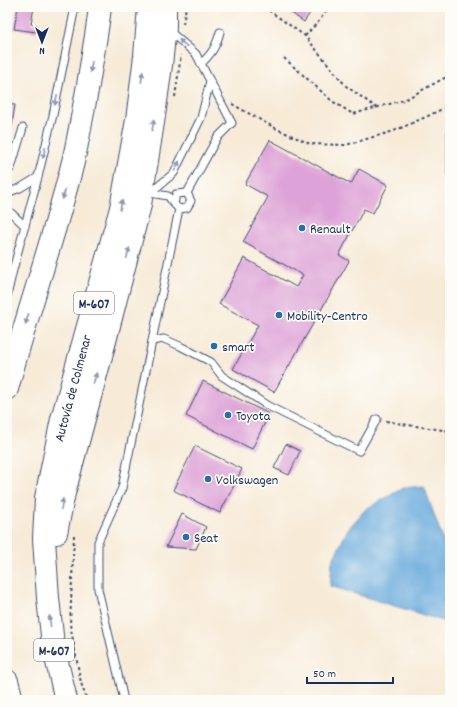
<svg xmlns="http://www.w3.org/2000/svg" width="457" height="707" font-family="Dekko,sans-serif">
	<rect width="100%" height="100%" fill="#fdfcf7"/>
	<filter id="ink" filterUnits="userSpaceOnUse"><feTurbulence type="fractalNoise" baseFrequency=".025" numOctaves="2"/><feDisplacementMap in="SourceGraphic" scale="8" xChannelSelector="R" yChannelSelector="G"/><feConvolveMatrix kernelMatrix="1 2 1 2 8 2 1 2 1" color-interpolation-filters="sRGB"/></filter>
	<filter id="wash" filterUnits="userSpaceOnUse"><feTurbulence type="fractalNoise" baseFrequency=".012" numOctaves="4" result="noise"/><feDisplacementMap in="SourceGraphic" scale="16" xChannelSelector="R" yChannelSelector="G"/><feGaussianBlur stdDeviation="0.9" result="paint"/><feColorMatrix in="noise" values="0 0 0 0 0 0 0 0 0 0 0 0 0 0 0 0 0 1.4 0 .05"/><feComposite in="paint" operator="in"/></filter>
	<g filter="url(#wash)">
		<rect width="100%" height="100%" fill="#f7ebd8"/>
		<polygon fill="#66a9db" stroke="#406c9c" points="424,486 442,537 450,565 450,623 430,617 330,586 332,562 348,529 366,509 403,488"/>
		<g id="blocks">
			<g fill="#dda2d7">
				<polygon points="18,7 34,7 31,24 37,25 36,32 14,29"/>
				<polygon points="283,7 314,7 304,22"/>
				<polygon points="7,104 15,105 8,152 7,152"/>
				<rect x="447" y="132" width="3" height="42"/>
				<polygon points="270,140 351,184 359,169 388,185 373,213 364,209 339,255 349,261 274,392 233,369 258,325 219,304 244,258 296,287 303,275 243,242 268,197 245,184"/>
				<polygon points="203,381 269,414 252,449 186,416"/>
				<polygon points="286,444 300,451 289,475 274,468"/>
				<polygon points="195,446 242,469 220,513 173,490"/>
				<polygon points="182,514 206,527 196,549 166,547"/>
			</g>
		</g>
	</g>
	<g filter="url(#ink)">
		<use href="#blocks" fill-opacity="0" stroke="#3c4b70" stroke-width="1"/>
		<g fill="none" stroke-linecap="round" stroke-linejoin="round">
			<g stroke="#3c4b70" stroke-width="9">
				<g id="lane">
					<polyline points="168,30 196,54 232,123 217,138 187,193"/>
					<path d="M201,64c11,-11 15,-17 19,-32"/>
					<polyline points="7,166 11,168 23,128"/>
					<polyline points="7,193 20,188 38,177"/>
					<polyline points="150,193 174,173 201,118 210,81"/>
					<polyline points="174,204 176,194 187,193 191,201 187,208 179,209"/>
					<polyline points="7,209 25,226"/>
					<polyline points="7,296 13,270 38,177 53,115 59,86 75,7"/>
					<polyline points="152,341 164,339 180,346 211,362 222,376 268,406 359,451 377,419"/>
					<polyline points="124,700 98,589 98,542 122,488 179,209 174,204 168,196 150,193 146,197"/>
				</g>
			</g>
			<g stroke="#3c4b70" stroke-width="24">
				<g id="highway">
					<path d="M7,389c20,-76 47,-151 66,-227 6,-25 10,-51 15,-77 4,-26 9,-52 12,-78"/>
					<polyline points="56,533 64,493 104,345 140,205 154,116 161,65 165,27 165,7"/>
					<polyline points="7,681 12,700"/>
					<polyline points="66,700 53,645 48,598 44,539 46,498 62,419 121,208 137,120 145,56 149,7"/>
				</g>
			</g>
			<g stroke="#3c4b70" stroke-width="2" stroke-dasharray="3 3" stroke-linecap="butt">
				<polyline points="264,7 305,36 346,86 377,108"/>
				<polyline points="183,24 186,7"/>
				<polyline points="305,36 319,21 329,7"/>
				<polyline points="284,58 332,101 353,114 404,100 450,75"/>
				<polyline points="175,97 181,55"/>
				<polyline points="232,104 275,128 310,144 346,145 394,131 428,116 450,105"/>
				<polyline points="386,421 408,425 450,431"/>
				<polyline points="74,535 70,624 81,683 87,700"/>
			</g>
			<use href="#lane" stroke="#fff" stroke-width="7"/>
			<use href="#highway" stroke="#fff" stroke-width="22"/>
		</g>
		<defs><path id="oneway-solid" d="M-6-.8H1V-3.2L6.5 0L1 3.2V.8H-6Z"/></defs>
		<g fill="#8d97ae">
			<use href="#oneway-solid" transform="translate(183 43) rotate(-139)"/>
			<use href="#oneway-solid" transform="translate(91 67) rotate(100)"/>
			<use href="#oneway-solid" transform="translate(142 77) rotate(-83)"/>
			<use href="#oneway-solid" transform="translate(56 100) rotate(103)"/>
			<use href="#oneway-solid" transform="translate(153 125) rotate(-81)"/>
			<use href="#oneway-solid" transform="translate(44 153) rotate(103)"/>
			<use href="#oneway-solid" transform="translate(177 166) rotate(-63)"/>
			<use href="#oneway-solid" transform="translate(64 194) rotate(105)"/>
			<use href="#oneway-solid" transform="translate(121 205) rotate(-78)"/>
			<use href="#oneway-solid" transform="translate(128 253) rotate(-76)"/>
			<use href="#oneway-solid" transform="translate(27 319) rotate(106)"/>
			<use href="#oneway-solid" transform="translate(95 378) rotate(-74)"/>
			<use href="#oneway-solid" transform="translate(62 504) rotate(-79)"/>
			<use href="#oneway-solid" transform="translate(50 621) rotate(-96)"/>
		</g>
	</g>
	<g fill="#1f6fb2" stroke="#fdfcf7" stroke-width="1.5">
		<circle cx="302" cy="228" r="4"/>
		<circle cx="279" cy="315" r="4"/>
		<circle cx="214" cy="346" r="4"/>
		<circle cx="228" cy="415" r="4"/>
		<circle cx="208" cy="479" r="4"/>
		<circle cx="186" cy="537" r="4"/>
	</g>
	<g text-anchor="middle" stroke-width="3.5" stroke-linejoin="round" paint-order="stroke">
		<g fill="#fdfcf7" stroke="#5f6c8c" stroke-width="1">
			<rect x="74" y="292" width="40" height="22" rx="3"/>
			<rect x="34" y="639" width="40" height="22" rx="3"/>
		</g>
		<g font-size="13" font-weight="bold" fill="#1b2f5e">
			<text x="94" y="308">M-607</text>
			<text x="54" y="655">M-607</text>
		</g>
		<g font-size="14" fill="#1b2f5e" stroke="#fdfcf7" text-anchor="start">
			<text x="310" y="233">Renault</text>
			<text x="287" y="320">Mobility-Centro</text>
			<text x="222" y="351">smart</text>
			<text x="236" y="420">Toyota</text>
			<text x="216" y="484">Volkswagen</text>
			<text x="194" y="542">Seat</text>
		</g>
		<g font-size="14" fill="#1b2f5e" stroke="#fdfcf7">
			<text transform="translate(72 388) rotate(-75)" y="5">Autovía de Colmenar</text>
		</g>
	</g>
	<rect width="457" height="707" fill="none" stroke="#fdfcf7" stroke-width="24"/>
	<g transform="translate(42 42) rotate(180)" stroke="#fdfcf7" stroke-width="3" paint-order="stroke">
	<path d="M0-3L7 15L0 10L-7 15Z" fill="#1b2f5e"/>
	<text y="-6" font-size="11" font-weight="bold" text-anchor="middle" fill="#1b2f5e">N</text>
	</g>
	<path d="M307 677v6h86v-6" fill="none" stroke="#1b2f5e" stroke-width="2"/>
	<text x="313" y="677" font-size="12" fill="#1b2f5e" stroke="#fdfcf7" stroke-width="3" paint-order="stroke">50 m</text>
</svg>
